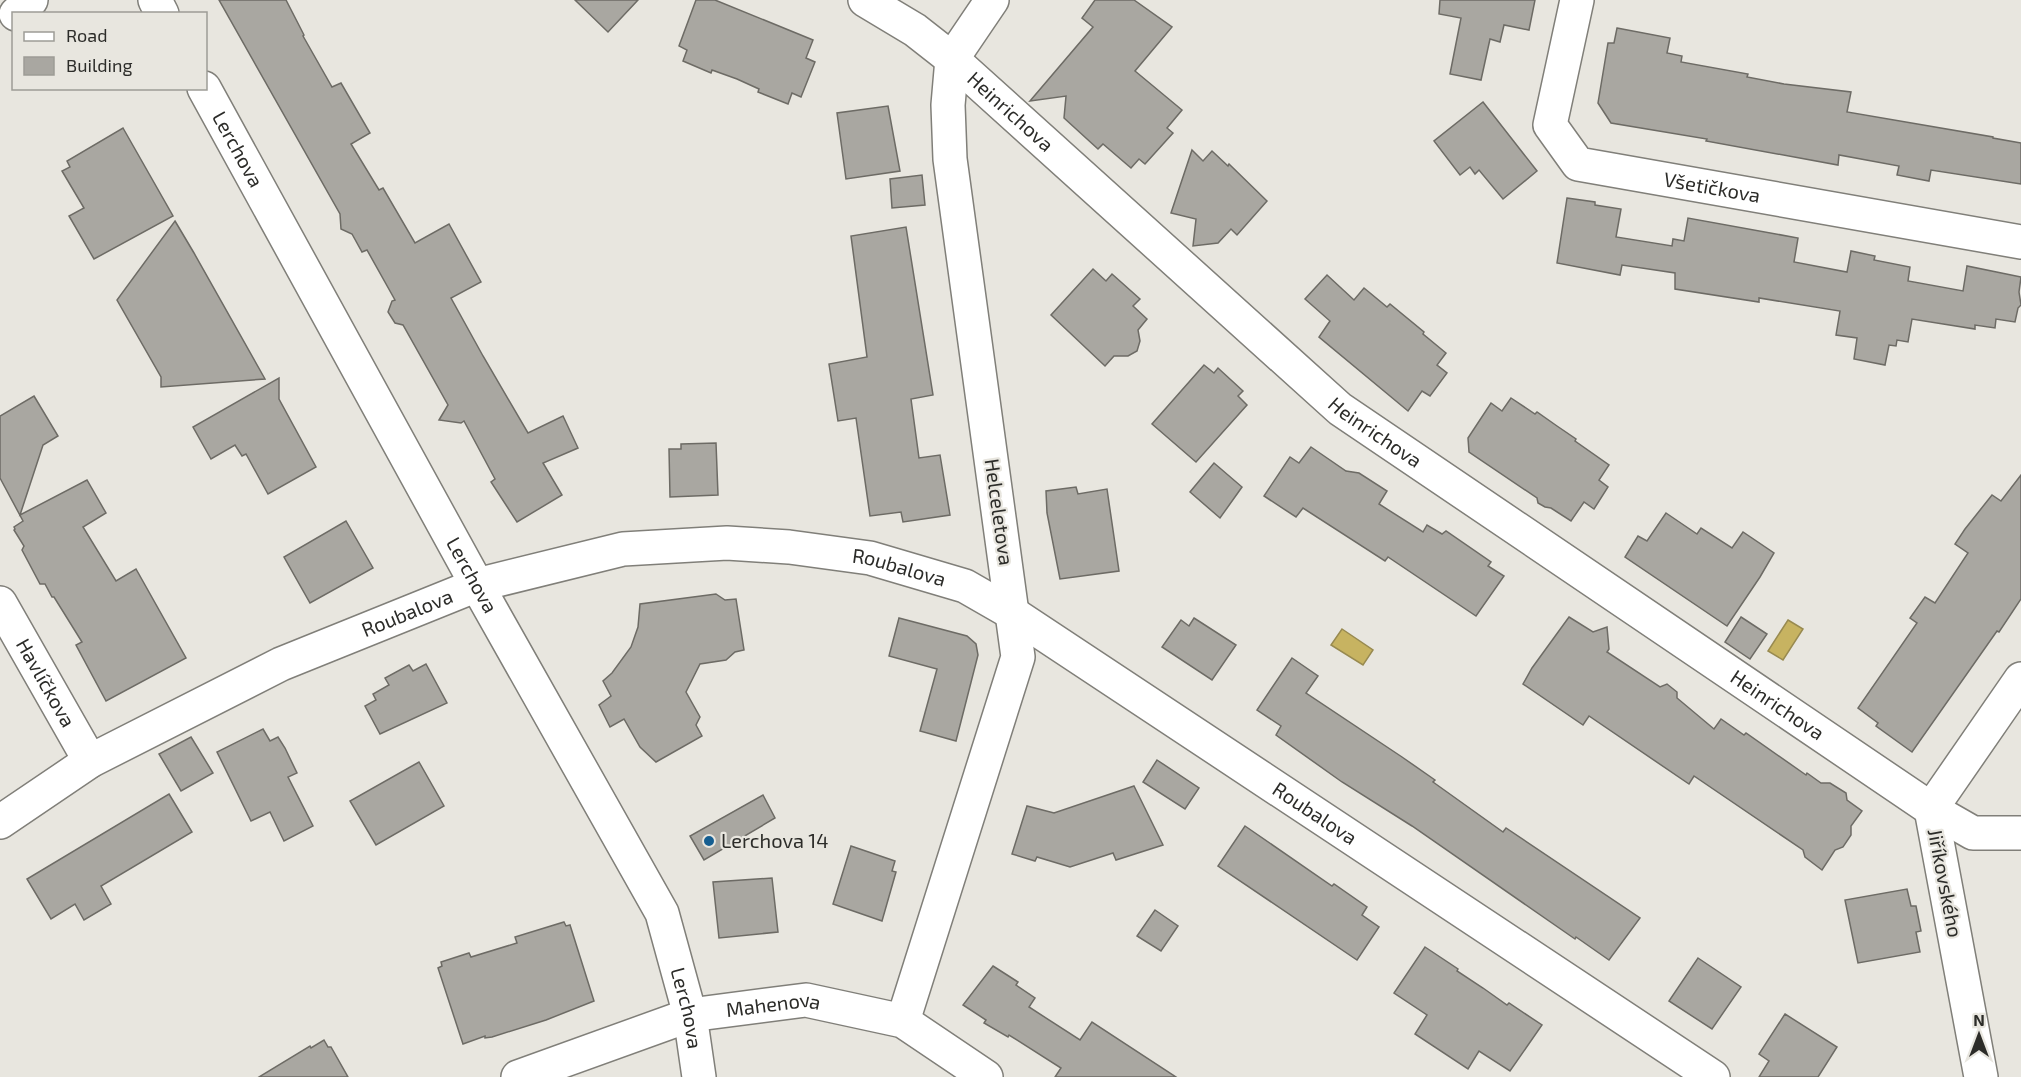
<svg xmlns="http://www.w3.org/2000/svg" width="2021" height="1077" font-family="'Exo 2',sans-serif">
	<rect width="100%" height="100%" fill="#e8e6df"/>
	<g fill="#c7b361" stroke="#988a50" stroke-width="1.5">
		<polygon points="1788,620 1803,629 1783,660 1768,651"/>
		<polygon points="1342,629 1373,650 1363,665 1331,645"/>
	</g>
	<g fill="#a9a7a1" stroke="#6d6b65" stroke-width="1.5">
		<polygon points="219,0 286,0 304,35 303,36 332,87 341,83 370,133 351,144 379,190 383,188 415,243 449,224 481,282 451,298 483,356 528,433 563,416 578,448 543,463 562,495 517,522 491,482 495,479 464,421 461,423 439,420 448,405 403,325 395,323 388,312 392,301 395,300 367,250 362,252 352,234 341,229 340,214"/>
		<polygon points="575,0 638,0 608,32"/>
		<polygon points="696,0 715,0 813,40 806,58 815,62 801,97 792,93 788,104 758,92 759,89 737,79 712,70 711,73 683,61 687,50 679,46"/>
		<polygon points="1095,0 1134,0 1172,27 1135,71 1182,110 1167,128 1173,133 1145,164 1139,159 1131,168 1103,144 1098,149 1064,118 1066,96 1030,101 1093,27 1082,18"/>
		<polygon points="1440,0 1535,0 1529,30 1504,25 1500,42 1490,39 1481,80 1450,74 1461,18 1439,14"/>
		<polygon points="1617,28 1670,38 1667,53 1682,56 1681,62 1748,74 1747,77 1784,84 1851,92 1847,112 1993,137 1993,138 2021,143 2021,184 1931,170 1929,181 1897,175 1899,166 1839,155 1838,165 1706,141 1707,139 1611,123 1598,103 1608,43 1614,43"/>
		<polygon points="1483,102 1537,171 1503,199 1479,170 1475,174 1470,167 1460,175 1434,141"/>
		<polygon points="888,106 900,171 846,179 837,113"/>
		<polygon points="123,128 173,216 94,259 69,216 84,208 62,171 70,167 67,161"/>
		<polygon points="1192,150 1203,161 1212,151 1228,166 1229,164 1267,201 1237,235 1231,229 1218,243 1193,246 1196,219 1171,213"/>
		<polygon points="922,175 925,205 892,208 890,179"/>
		<polygon points="1567,198 1595,202 1595,205 1621,209 1616,237 1672,246 1673,239 1684,241 1688,218 1798,238 1794,262 1847,272 1851,251 1875,256 1874,260 1910,267 1908,281 1963,291 1967,266 2021,277 2019,292 2021,305 2018,308 2015,322 1996,319 1995,328 1975,325 1975,329 1912,319 1908,342 1897,340 1896,346 1889,345 1885,365 1854,359 1857,338 1836,335 1840,311 1759,298 1759,302 1675,289 1675,273 1622,265 1620,275 1557,263"/>
		<polygon points="175,221 194,253 265,379 161,387 161,377 117,300"/>
		<polygon points="906,227 933,395 911,399 919,458 940,455 950,515 903,522 901,512 870,516 856,418 838,421 829,364 867,357 851,236"/>
		<polygon points="1093,269 1106,281 1112,274 1140,299 1133,306 1147,319 1138,330 1140,341 1137,351 1128,356 1114,356 1105,366 1051,315"/>
		<polygon points="1327,275 1354,300 1364,288 1387,307 1390,304 1424,332 1423,334 1446,353 1437,365 1447,373 1430,396 1422,391 1408,411 1319,337 1330,321 1305,299"/>
		<polygon points="1204,365 1214,373 1218,368 1243,391 1238,396 1247,405 1196,462 1152,424"/>
		<polygon points="279,378 279,399 316,467 268,494 246,454 242,456 235,445 211,459 193,427"/>
		<polygon points="34,396 58,436 43,445 20,515 87,480 106,513 83,527 116,581 136,569 186,658 106,701 76,645 82,642 54,597 52,597 45,584 40,584 22,550 24,546 14,530 15,529 14,527 23,521 0,478 0,416"/>
		<polygon points="1511,398 1535,414 1537,412 1557,426 1576,439 1575,441 1609,465 1599,480 1608,487 1594,509 1584,502 1571,521 1551,508 1545,507 1538,503 1537,498 1469,452 1468,438 1491,403 1502,411"/>
		<polygon points="716,443 718,495 670,497 669,449 681,449 681,444"/>
		<polygon points="1311,447 1346,471 1359,473 1387,491 1379,504 1423,532 1427,525 1442,534 1446,531 1491,562 1488,566 1504,576 1476,616 1388,557 1385,561 1303,508 1296,517 1264,496 1290,457 1299,463"/>
		<polygon points="1214,463 1242,487 1220,518 1190,492"/>
		<polygon points="2021,475 2021,599 1999,632 1997,631 1912,752 1876,726 1878,723 1858,708 1917,623 1910,618 1925,597 1935,603 1968,553 1955,544 1965,529 1992,495 2001,501"/>
		<polygon points="1076,487 1078,494 1107,489 1119,571 1060,579 1047,513 1046,491"/>
		<polygon points="1666,513 1697,534 1701,528 1732,548 1743,532 1774,553 1760,577 1727,626 1625,557 1638,536 1647,541"/>
		<polygon points="346,521 373,568 310,603 284,557"/>
		<polygon points="716,594 725,600 736,599 744,650 735,652 726,660 700,664 686,692 700,717 696,725 702,736 656,762 640,747 624,719 610,727 599,705 611,696 603,681 612,673 631,647 638,627 640,604"/>
		<polygon points="1569,617 1593,632 1607,627 1609,649 1607,652 1660,687 1667,684 1677,692 1677,698 1714,729 1721,719 1744,735 1746,733 1806,775 1807,773 1821,783 1830,783 1846,793 1847,800 1862,811 1851,826 1851,835 1843,847 1835,850 1822,870 1805,857 1803,850 1694,776 1689,784 1589,716 1583,725 1523,684 1532,668"/>
		<polygon points="1741,617 1767,634 1750,659 1725,642"/>
		<polygon points="899,618 967,636 976,644 978,655 956,741 920,731 937,669 889,656"/>
		<polygon points="1194,618 1236,645 1212,680 1162,647 1181,620 1189,626"/>
		<polygon points="1292,658 1318,676 1306,693 1402,757 1435,780 1433,782 1503,832 1506,828 1640,918 1609,960 1576,937 1575,939 1412,826 1342,782 1276,735 1281,726 1257,710"/>
		<polygon points="426,664 447,703 380,734 365,706 376,700 373,694 389,685 385,678 409,665 413,671"/>
		<polygon points="263,729 270,741 278,737 285,748 297,773 288,777 313,826 284,841 270,812 251,821 217,752"/>
		<polygon points="191,737 213,773 181,791 159,754"/>
		<polygon points="1157,760 1199,788 1185,809 1143,782"/>
		<polygon points="419,762 444,806 376,845 350,801"/>
		<polygon points="1134,786 1163,845 1116,860 1113,853 1070,867 1037,857 1035,861 1012,854 1027,806 1054,813"/>
		<polygon points="169,794 192,832 101,886 111,904 84,920 75,904 51,919 27,879"/>
		<polygon points="763,795 775,818 704,860 690,836"/>
		<polygon points="1245,826 1332,886 1334,884 1367,907 1362,915 1379,927 1357,960 1218,866"/>
		<polygon points="851,846 895,861 892,871 896,872 882,921 833,904"/>
		<polygon points="772,878 778,932 719,938 713,882"/>
		<polygon points="1907,889 1911,906 1916,906 1921,931 1916,932 1920,952 1858,963 1845,900"/>
		<polygon points="1155,910 1178,926 1161,951 1137,936"/>
		<polygon points="564,922 566,926 570,925 594,1001 546,1020 492,1037 485,1038 485,1036 463,1044 438,968 442,966 441,962 469,953 471,957 517,943 515,937"/>
		<polygon points="1425,947 1458,969 1457,971 1483,988 1507,1005 1509,1003 1542,1025 1510,1071 1479,1051 1468,1069 1415,1034 1427,1015 1394,993"/>
		<polygon points="1698,958 1741,987 1712,1029 1669,1001"/>
		<polygon points="993,966 1018,982 1016,985 1035,998 1029,1007 1080,1040 1092,1022 1176,1077 1055,1077 1061,1068 1009,1035 1008,1037 984,1023 986,1020 963,1005"/>
		<polygon points="1785,1014 1837,1047 1818,1077 1759,1077 1769,1061 1759,1054"/>
		<polygon points="324,1040 328,1047 331,1047 348,1077 259,1077 310,1046 311,1048"/>
	</g>
	<g fill="none" stroke-linecap="round" stroke-linejoin="round">
		<g stroke="#807f79" stroke-width="36">
			<g id="minor">
				<polyline points="155,0 162,14"/>
				<path id="s1" d="M865,0l50,30 37,29 388,350 591,400 42,24h48"/>
				<path id="s2" d="M1577,0l-27,125 28,39 443,78"/>
				<polyline points="16,14 31,0"/>
				<path id="s3" d="M204,88l273,497 185,328 28,102 9,62"/>
				<path id="s4" d="M0,603l90,158"/>
				<path id="s5" d="M0,822l90,-61 191,-97 196,-79 146,-36 104,-6 62,4 81,11 95,28 47,27 701,464"/>
				<polyline points="903,1021 1018,657 950,159 948,105 952,59 992,0"/>
				<path id="s6" d="M518,1077l172,-62 116,-15 97,21 83,56"/>
				<polyline points="1981,1077 1931,809 2021,679"/>
			</g>
		</g>
		<use href="#minor" stroke="#fff" stroke-width="33"/>
	</g>
	<circle fill="#155e91" stroke="#e8e6df" stroke-width="2" cx="709" cy="841" r="6"/>
	<g text-anchor="middle" stroke-width="4.5" stroke-linejoin="round" paint-order="stroke">
		<g font-size="20" fill="#2c2c29" stroke="#e8e6df">
			<text dy="7" stroke="none"><textPath href="#s1" startOffset="184">Heinrichova</textPath></text>
			<text dy="7" stroke="none"><textPath href="#s3" startOffset="70">Lerchova</textPath></text>
			<text dy="7" stroke="none"><textPath href="#s2" startOffset="312">Všetičkova</textPath></text>
			<text dy="7" stroke="none"><textPath href="#s1" startOffset="670">Heinrichova</textPath></text>
			<text transform="translate(999 512) rotate(82)" y="7">Helceletova</text>
			<text dy="7" stroke="none"><textPath href="#s5" startOffset="963">Roubalova</textPath></text>
			<text dy="7" stroke="none"><textPath href="#s3" startOffset="556">Lerchova</textPath></text>
			<text dy="7" stroke="none"><textPath href="#s5" startOffset="459">Roubalova</textPath></text>
			<text dy="7" stroke="none"><textPath href="#s4" startOffset="92">Havlíčkova</textPath></text>
			<text dy="7" stroke="none"><textPath href="#s1" startOffset="1156">Heinrichova</textPath></text>
			<text dy="7" stroke="none"><textPath href="#s5" startOffset="1449">Roubalova</textPath></text>
			<text transform="translate(1945 883) rotate(79)" y="7">Jiříkovského</text>
			<text dy="7" stroke="none"><textPath href="#s6" startOffset="267">Mahenova</textPath></text>
			<text dy="7" stroke="none"><textPath href="#s3" startOffset="1042">Lerchova</textPath></text>
		</g>
		<g font-size="20" fill="#2c2c29" stroke="#e8e6df" text-anchor="start">
			<text x="721" y="848">Lerchova 14</text>
		</g>
	</g>
	<rect x="12" y="12" width="195" height="78" fill="#e8e6df" stroke="#9d9c96" stroke-width="1.5"/>
	<rect x="24" y="32" width="30" height="9" fill="#ffffff" stroke="#9d9c96" stroke-width="1.5"/>
	<text x="66" y="42" font-size="18" fill="#2c2c29">Road</text>
	<rect x="24" y="57" width="30" height="18" fill="#a9a7a1" stroke="#9d9c96" stroke-width="1.5"/>
	<text x="66" y="72" font-size="18" fill="#2c2c29">Building</text>
	<g transform="translate(1979 1035)" stroke="#e8e6df" stroke-width="4.5" paint-order="stroke">
	<path d="M0-4.5L10 22L0 15L-10 22Z" fill="#2c2c29"/>
	<text y="-9" font-size="16" font-weight="bold" text-anchor="middle" fill="#2c2c29">N</text>
	</g>
</svg>
